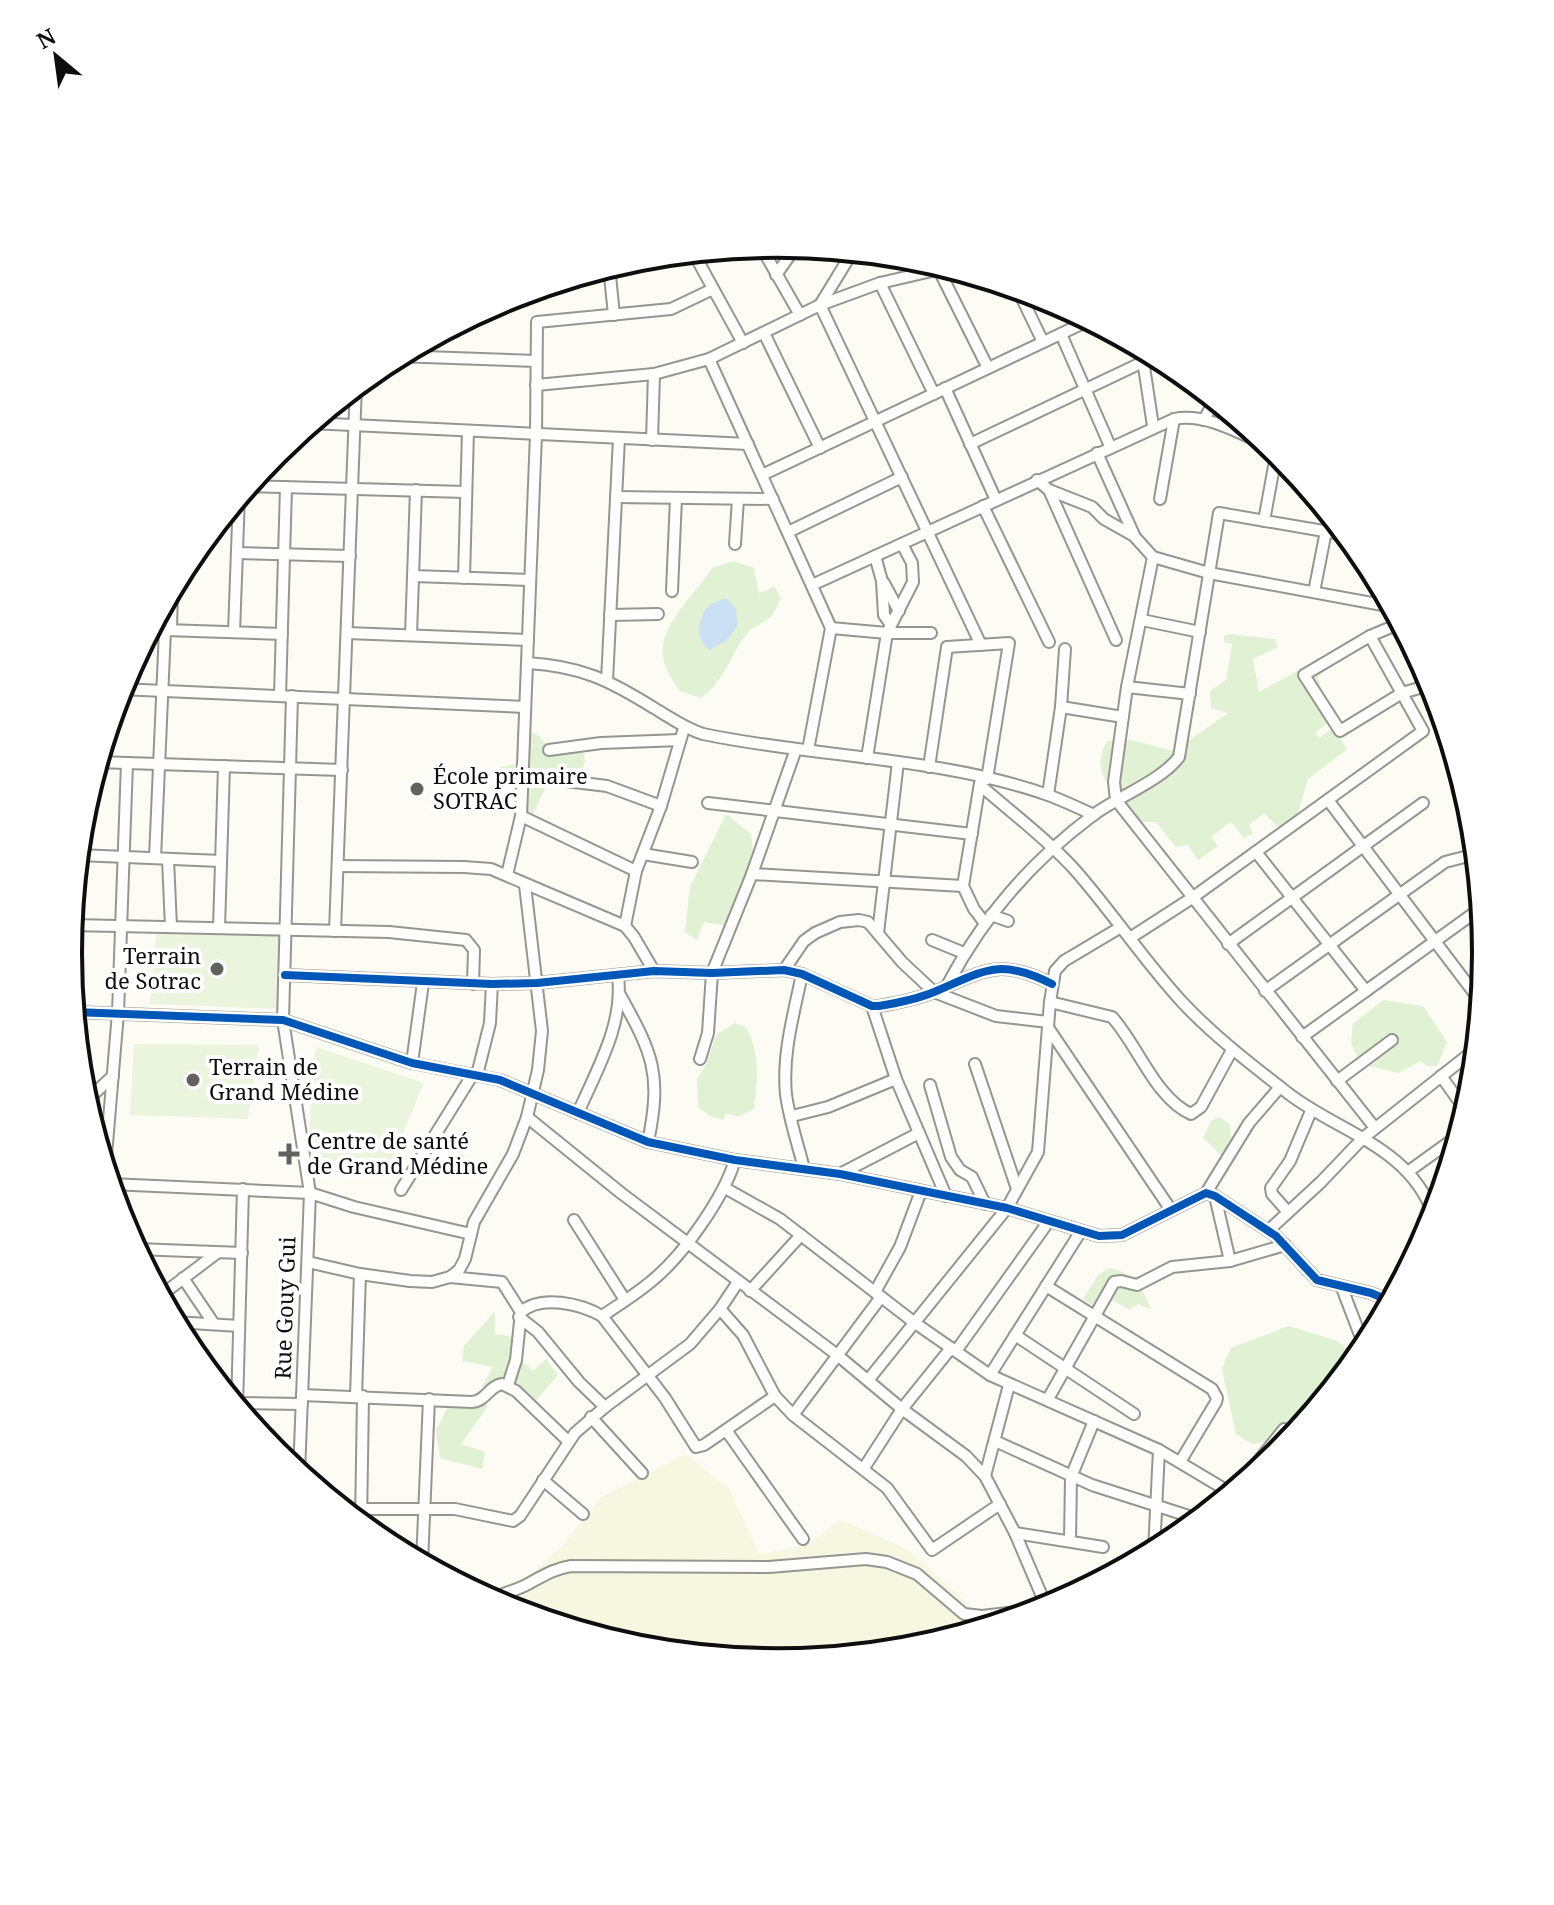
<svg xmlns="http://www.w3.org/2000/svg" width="1554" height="1905" font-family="'Noto Serif',serif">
	<rect width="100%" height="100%" fill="#fcfbf4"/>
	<polygon fill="#f6f7e0" points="686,1454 730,1490 759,1554 806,1545 841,1520 909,1550 991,1625 915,1648 777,1661 638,1648 505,1607 478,1593 529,1576 562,1546 600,1498"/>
	<g fill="#e0f1d4">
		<path d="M733,561l21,7 5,26 15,-8 7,12c-4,8 -7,17 -14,22 -5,4 -12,5 -17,10 -19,21 -25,52 -49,68l-21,-7c-5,-7 -10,-15 -14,-23 -16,-38 29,-71 46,-100z"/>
		<path d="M1228,634l47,5 3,8 -25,12 6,33 47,-26 15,4v5l-4,2c6,11 5,16 -1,27l13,18 -14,11 4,5 14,-10 14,21 -39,30 -11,37 -16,14 -17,-17 -15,12 4,8 -9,5 -13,-16 -20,15 7,9 -20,14 -10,-15 -12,2 -20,-25h-15c-23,-22 -54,-49 -34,-81l24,-1 43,11 54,-38 -17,-5 -1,-17 16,-11 6,-36 -8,-2v-6z"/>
		<polygon points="531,732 539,736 548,746 582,742 585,761 576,790 547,784 533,814 519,808 520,777 502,777 500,767 518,763 522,734"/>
		<polygon points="726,814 751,834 756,879 734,927 704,922 697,940 685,932 690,887"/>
		<polygon points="1383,1000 1423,1006 1447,1042 1437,1066 1427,1066 1421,1061 1398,1073 1362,1064 1351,1044 1353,1024"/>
		<path d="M735,1023l12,5c13,28 11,51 7,81l-16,8 -11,-4 -4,7 -13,-4 -12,-9 -1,-28 8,-12 12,-33z"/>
		<path d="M1220,1117l10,8c1,12 1,23 -4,35l-23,-22 8,-17z"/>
		<path d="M1109,1268c25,5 33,18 42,41l-13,-5 -8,6 -17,-10 -11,12 -19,-13 15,-24z"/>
		<polygon points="495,1311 495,1334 515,1337 521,1360 533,1371 546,1359 558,1375 534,1403 498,1385 488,1391 482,1386 493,1367 462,1361 464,1346"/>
		<polygon points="1289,1326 1337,1341 1358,1357 1292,1437 1252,1444 1236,1434 1222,1369 1231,1348"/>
		<polygon points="453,1398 482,1400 488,1406 461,1444 485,1452 482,1469 440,1458 436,1430"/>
	</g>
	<g fill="#ebf5de">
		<polygon points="157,927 282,935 280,1009 150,1004"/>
		<polygon points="134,1044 259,1045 248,1119 130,1115"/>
		<polygon points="316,1047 424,1083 387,1171 310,1165 309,1129"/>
	</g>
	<path fill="#cbdff5" d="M726,598l10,11 2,16 -12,16 -17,9c-15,-11 -12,-37 4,-47 4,-2 9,-3 13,-5z"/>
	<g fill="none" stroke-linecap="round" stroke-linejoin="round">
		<g stroke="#959592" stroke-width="14">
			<g id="minor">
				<polyline points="760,245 800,315"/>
				<polyline points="693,252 743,343"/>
				<polyline points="609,266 614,315"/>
				<polyline points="939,270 988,368"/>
				<polyline points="776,275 797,245"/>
				<polyline points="880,283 934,394"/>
				<polyline points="1017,288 1043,342"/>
				<polyline points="820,305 981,645"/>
				<polyline points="820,305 853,251"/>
				<polyline points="764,333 820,448"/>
				<polyline points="1061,334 1110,446"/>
				<polyline points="1141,347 1153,426"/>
				<polyline points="396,356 536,361"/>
				<polyline points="709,359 831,628 808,750"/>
				<polyline points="536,385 654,374 709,359 820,305 880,283 949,267"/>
				<polyline points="945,388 996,500"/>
				<polyline points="1204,420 1215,399"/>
				<polyline points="310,423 748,444"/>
				<polyline points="652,440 654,374"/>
				<polyline points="970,444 1143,362"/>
				<polyline points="1097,453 1134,535"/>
				<polyline points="762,475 1090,320"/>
				<polyline points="1037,480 1049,490 1116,640"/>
				<polyline points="247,486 466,492"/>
				<polyline points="1049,490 1092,507 1104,519 1134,536 1153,557 1209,573 1388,606"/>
				<polyline points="616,497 773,499"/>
				<polyline points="1160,499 1174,419"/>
				<polyline points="983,506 1049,642"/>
				<polyline points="1264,521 1277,450"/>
				<polyline points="788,532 902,477"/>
				<polyline points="735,544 738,499"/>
				<polyline points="237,553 350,556"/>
				<polyline points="875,556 882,581 884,615 891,625"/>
				<polyline points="1153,557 1127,687 1114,782 1116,800 1375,1128"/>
				<polyline points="413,576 530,580"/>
				<polyline points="464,578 468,431"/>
				<polyline points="884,583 899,611"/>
				<path d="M812,585l362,-166c34,-7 72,18 103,31"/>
				<polyline points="672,591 676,498"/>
				<polyline points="1314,592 1326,531"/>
				<polyline points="610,615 658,614"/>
				<polyline points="1142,620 1200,632"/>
				<polyline points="1401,623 1370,636 1304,675 1340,731 1402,693 1433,684"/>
				<polyline points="831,628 887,633 931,633"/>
				<polyline points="171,630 172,588"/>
				<polyline points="234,632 239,496"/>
				<polyline points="347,633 528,640"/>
				<polyline points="411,635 416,490"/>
				<path d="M527,663c54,3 82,17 127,45 17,10 30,20 49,26 114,24 234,22 345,61 16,6 31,13 46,20"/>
				<polyline points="607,681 619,438"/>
				<polyline points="1127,687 1190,694"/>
				<polyline points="119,689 525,707"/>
				<polyline points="131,690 131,664"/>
				<polyline points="280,696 286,487"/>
				<polyline points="292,696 283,1020 310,1193 299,1473"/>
				<polyline points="1061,707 1123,717"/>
				<polyline points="549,750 601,743 680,740"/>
				<polyline points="867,758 887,633 913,582 912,563 902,544"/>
				<polyline points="97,762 342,770"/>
				<polyline points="929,767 947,647 1009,643 987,779"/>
				<polyline points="550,779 607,786 661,806"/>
				<polyline points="980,783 963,886 974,909 984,922"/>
				<path d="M980,785c32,28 67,54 95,85 38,43 69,91 108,133 32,34 69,62 106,91 53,40 121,53 145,122"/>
				<polyline points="1048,795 1061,707 1065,649"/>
				<polyline points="1328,800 1481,1002"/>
				<polyline points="708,803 972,834"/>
				<polyline points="521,816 636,871"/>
				<polyline points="1256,852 1366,991"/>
				<polyline points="643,854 692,862"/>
				<polyline points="78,855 221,861"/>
				<polyline points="155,858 165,630 282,634"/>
				<polyline points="168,859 171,927"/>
				<polyline points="338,866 464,867 491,869 625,926 634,937 654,971"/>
				<polyline points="752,874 963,886"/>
				<polyline points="507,875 521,816 536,434 537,322 671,309 713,289"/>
				<polyline points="991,915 1008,921"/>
				<polyline points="71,925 389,932 466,940 474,950 473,984"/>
				<polyline points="625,926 636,871 661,806 684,728"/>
				<polyline points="219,928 224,766"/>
				<polyline points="335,931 356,385"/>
				<polyline points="878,933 898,762"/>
				<polyline points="1130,938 1192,898 1423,731 1370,636"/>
				<polyline points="932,940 964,953"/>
				<polyline points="1228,944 1423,803"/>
				<polyline points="784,970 804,941 815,933 840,922 859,920 868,922 902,962 934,992 996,1016 1048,1022"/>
				<path d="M802,974c-8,39 -20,80 -16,120 3,25 12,50 18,75"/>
				<path d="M285,975l207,9 45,-1 117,-12 58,2 72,-3 18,4 70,32h7c18,-3 38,-7 55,-14 50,-21 65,-35 118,-8"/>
				<path d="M948,984c35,-67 84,-123 144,-168 25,-19 69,-35 87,-59l40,-244 128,22"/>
				<polyline points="1265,991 1445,862 1476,854"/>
				<path d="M620,995c33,59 42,79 28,147"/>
				<path d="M1050,1002l62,15c25,27 44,82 79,97l10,-7 31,-57"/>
				<polyline points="872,1006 896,1079 946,1196"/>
				<polyline points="74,1012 283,1020 412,1063 500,1080 648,1142 735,1160 840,1174 1007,1208 1099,1236 1122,1235 1206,1193 1215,1196 1276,1236 1317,1280 1371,1293 1390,1301"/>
				<polyline points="1049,1029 1171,1210"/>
				<polyline points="1302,1037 1481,908"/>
				<polyline points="700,1059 708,1033 712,973 752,874 796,749"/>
				<polyline points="412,1063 423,983"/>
				<polyline points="975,1064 1017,1189"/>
				<polyline points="477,1075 490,1023 492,984"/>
				<polyline points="1441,1076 1466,1111"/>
				<polyline points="1337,1081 1392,1040"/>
				<polyline points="930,1085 951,1157 960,1170 972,1177 985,1204"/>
				<polyline points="85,1102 113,1076"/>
				<path d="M578,1113c19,-44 46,-89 40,-137"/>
				<polyline points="792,1116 828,1107 896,1079"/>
				<polyline points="527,1117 621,1193 836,1354 902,1409 966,1456 985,1476 1015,1533 1047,1608"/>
				<polyline points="105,1167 118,1013 127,763"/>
				<polyline points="1409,1171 1459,1135"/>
				<polyline points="840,1174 919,1133"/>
				<polyline points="110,1184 310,1193 354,1207 471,1234"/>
				<polyline points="725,1188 780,1219 915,1323 990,1375 1159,1450 1231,1493"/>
				<polyline points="401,1190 473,1074"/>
				<polyline points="1206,1193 1249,1123 1280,1087"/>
				<polyline points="1215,1196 1230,1261"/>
				<polyline points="1287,1211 1272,1194 1271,1188 1290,1161 1311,1111"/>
				<polyline points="574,1220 625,1300"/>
				<polyline points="1269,1230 1321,1182 1363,1138 1477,1048"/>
				<polyline points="136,1249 242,1253"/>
				<polyline points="308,1262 360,1274 410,1281 432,1282 450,1277 502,1282 521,1312"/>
				<polyline points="450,1277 459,1270 465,1259 474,1222 513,1154 527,1117 538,1070 542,1031 525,885"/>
				<polyline points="183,1278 214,1324"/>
				<polyline points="1046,1286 1212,1389 1217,1398 1216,1402 1180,1462"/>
				<polyline points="1342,1288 1365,1348"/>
				<polyline points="750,1291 801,1235"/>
				<polyline points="875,1292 900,1247 921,1191"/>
				<polyline points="160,1296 217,1253"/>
				<polyline points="720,1309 743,1335 775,1396 793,1415 887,1488 932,1550 1000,1504"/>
				<path d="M602,1316c18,-12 36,-23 52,-37 30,-25 70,-82 81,-119"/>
				<polyline points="519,1317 538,1332 579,1382 605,1407"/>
				<polyline points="175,1322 239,1326"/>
				<polyline points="1015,1335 1134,1414"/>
				<polyline points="956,1351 1049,1221"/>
				<polyline points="990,1375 1081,1231"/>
				<polyline points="869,1379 1007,1208 1038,1152 1050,1002 1055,971 1064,961 1121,927"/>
				<path d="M508,1385l8,-25 5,-48c20,-18 60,-8 81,4l63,82 31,49 8,-2 71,-49"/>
				<path d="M302,1395l170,7c14,-1 17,-16 30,-18l14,7 52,50"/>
				<polyline points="356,1396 360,1274"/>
				<polyline points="1048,1399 1114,1282 1121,1281 1137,1285 1172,1267 1230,1261 1285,1245"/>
				<polyline points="234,1403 302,1404"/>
				<polyline points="237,1407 243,1189"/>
				<polyline points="793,1415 881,1297"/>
				<polyline points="591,1417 642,1473"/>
				<polyline points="726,1430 803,1539"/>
				<polyline points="995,1441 1092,1485 1198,1519"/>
				<polyline points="864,1468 902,1409 951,1348"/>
				<polyline points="985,1476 1009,1385"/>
				<polyline points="543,1480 583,1514"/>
				<polyline points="1236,1489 1284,1429 1295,1433"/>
				<polyline points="361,1509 455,1509 513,1521 520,1516 575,1433 605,1407 690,1344 720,1309 738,1282"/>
				<polyline points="361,1524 363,1396"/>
				<polyline points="1015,1533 1103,1547"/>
				<polyline points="1070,1540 1071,1477 1094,1421"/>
				<polyline points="1154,1551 1159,1450"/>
				<polyline points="422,1563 429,1399"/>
				<path d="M492,1600c11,-8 24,-9 36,-16 15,-8 25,-15 43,-18l198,1 97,-8 21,3 30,12 47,40 18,2 61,-7"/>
			</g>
		</g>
		<use href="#minor" stroke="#fffefd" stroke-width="10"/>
		<g stroke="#fff" stroke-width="13">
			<g id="cycleway">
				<path d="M285,975l207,9 45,-1 117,-12 58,2 72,-3 18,4 70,32h7c18,-3 38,-7 55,-14 50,-21 65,-35 118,-8"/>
				<polyline points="74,1012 283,1020 412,1063 500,1080 648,1142 735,1160 840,1174 1007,1208 1099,1236 1122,1235 1206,1193 1215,1196 1276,1236 1317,1280 1371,1293 1390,1301"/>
			</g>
		</g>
		<use href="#cycleway" stroke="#0057b8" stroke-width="8"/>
	</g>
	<g fill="#61615e" stroke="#fff" stroke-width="3">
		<circle cx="417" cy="789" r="8"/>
		<circle cx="217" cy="969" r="8"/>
		<circle cx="193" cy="1080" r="8"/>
		<path d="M285 1142h8v8h8v8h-8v8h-8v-8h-8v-8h8z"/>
	</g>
	<g text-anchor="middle" stroke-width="8" stroke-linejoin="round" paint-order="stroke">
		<g font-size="22" fill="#0e0e0e" stroke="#fff" text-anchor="start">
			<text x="433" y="784">École primaire<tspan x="433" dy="25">SOTRAC</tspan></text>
			<text x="201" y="964" text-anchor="end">Terrain<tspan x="201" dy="25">de Sotrac</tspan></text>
			<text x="209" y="1075">Terrain de<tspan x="209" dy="25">Grand Médine</tspan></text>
			<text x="307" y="1149">Centre de santé<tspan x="307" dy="25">de Grand Médine</tspan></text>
		</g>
		<g font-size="22" fill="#0e0e0e" stroke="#fff">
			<text transform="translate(285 1308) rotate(-88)" y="8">Rue Gouy Gui</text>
		</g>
	</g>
	<path d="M0 0H1554V1905H0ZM82 953a695 695 0 1 1 1390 0a695 695 0 1 1-1390 0Z" fill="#fff" fill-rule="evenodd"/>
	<path fill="none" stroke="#0e0e0e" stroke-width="4" d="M82 953a695 695 0 1 1 1390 0a695 695 0 1 1-1390 0Z"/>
	<g transform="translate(56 56) rotate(331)" stroke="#ffffff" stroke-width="6" paint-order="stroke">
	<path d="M0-6L14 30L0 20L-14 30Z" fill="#0e0e0e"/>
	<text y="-12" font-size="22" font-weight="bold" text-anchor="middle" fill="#0e0e0e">N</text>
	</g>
</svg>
